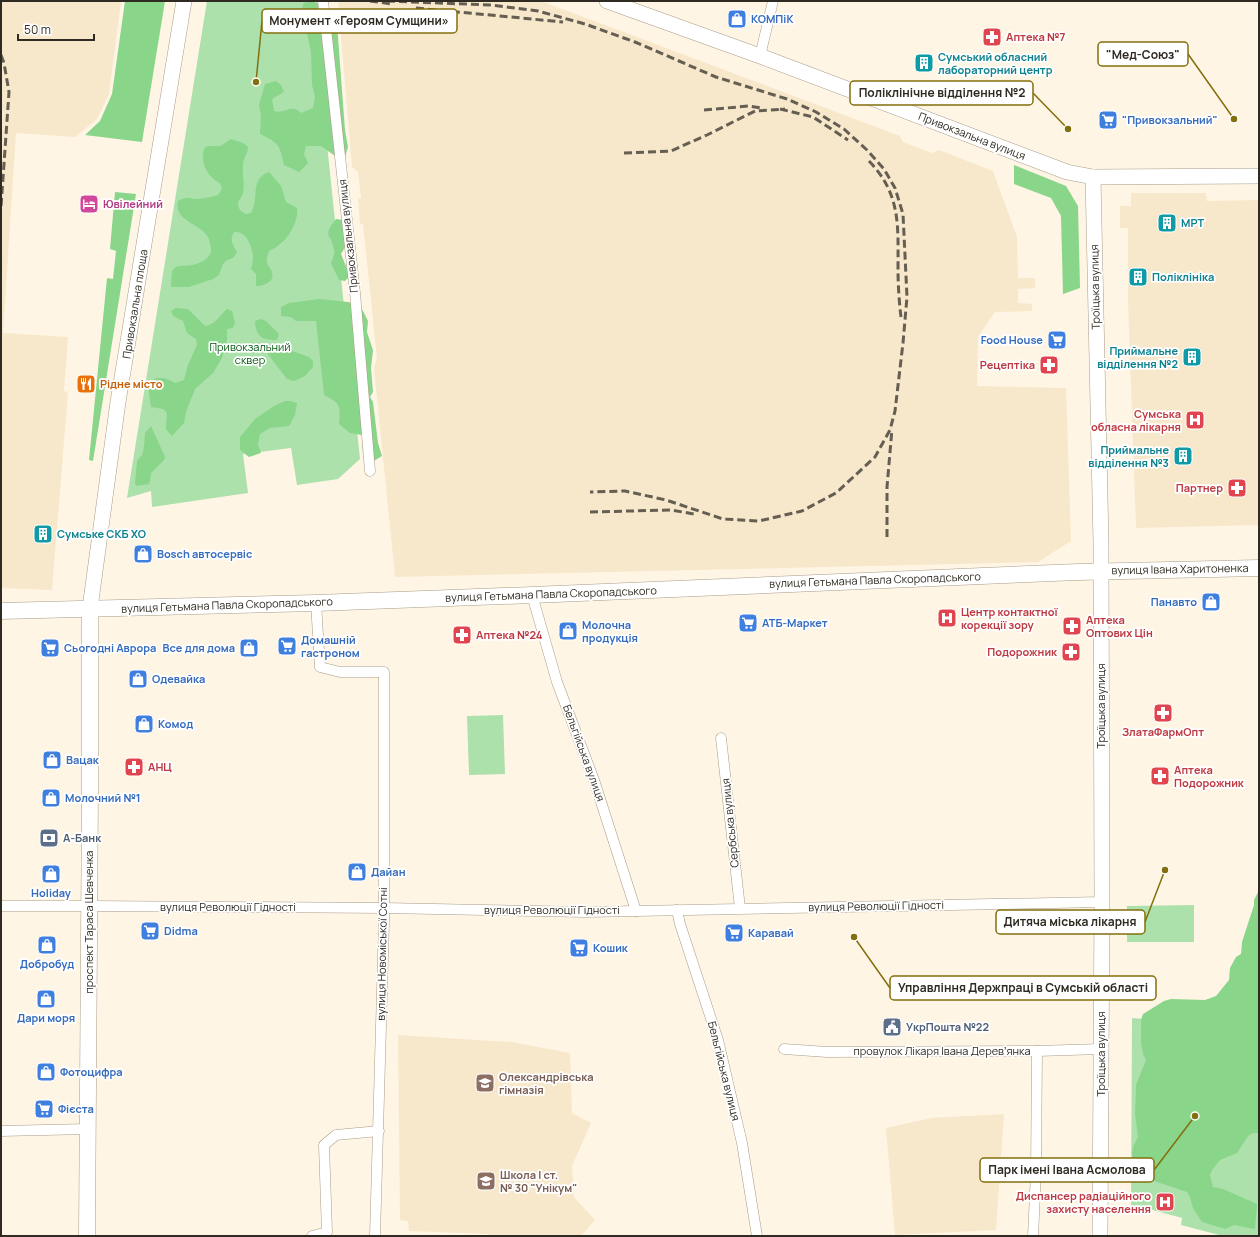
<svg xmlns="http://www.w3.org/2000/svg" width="1260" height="1237" font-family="Manrope,sans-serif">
	<rect width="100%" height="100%" fill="#fff5e4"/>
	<g fill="#f8e8cb">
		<polygon points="1,1 121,1 109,94 97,119 75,137 16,133 3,333 68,337 64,391 68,392 52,590 1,588"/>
		<polygon points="338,1 541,1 900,136 903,142 932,153 939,150 993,171 1017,237 1018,278 1035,278 1035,288 1018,289 1018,303 1032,304 1032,311 995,312 978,337 977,386 1066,388 1071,541 1038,562 395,577 374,368 377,358 363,224 360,224 358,199 361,198 358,172 352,167"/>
		<polygon points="1131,193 1206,193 1207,201 1259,200 1259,525 1136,528 1128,301 1128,228 1120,228 1120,206 1131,206"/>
		<polygon points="398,1035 512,1042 570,1053 572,1113 591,1123 572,1166 574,1197 595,1220 581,1236 491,1236 488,1234 409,1231 408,1221 400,1220"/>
		<polygon points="1004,1114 996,1230 895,1235 886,1128 932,1118"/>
	</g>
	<g fill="#ace1ac">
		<polygon points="207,1 312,1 360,459 338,479 297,485 291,448 243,454 248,493 152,507 151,491 127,498"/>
		<polygon points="503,715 505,774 469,775 467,716"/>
		<polygon points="1194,905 1194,942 1127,942 1127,906"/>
		<polygon points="1259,948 1259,1236 1223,1236 1181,1225 1182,1218 1142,1207 1131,1206 1132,1018 1224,1026"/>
	</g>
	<g fill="#89d58a">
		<polygon points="125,1 165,1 142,142 85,135 100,121 112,94"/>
		<path d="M308,1l17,3 4,4 8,16 8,106 3,17 -3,10 -7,1 -17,-12h-15l-2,8 4,9 -9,9 -15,-7c-5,-21 -4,-21 -24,-31l1,-18 -2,-11 6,-21 11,-3 5,4 3,7 -12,7 2,12c12,3 17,-8 27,2l12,-5 2,-11 -3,-12 -1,-33 -9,-42 1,-6z"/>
		<path d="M231,139l12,4 5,4c0,7 -5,11 -5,18 -1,9 2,18 0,28 -1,4 -5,7 -5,12 1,5 4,7 8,9l5,-1c9,-15 -2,-34 18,-41l12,14 5,16 11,6c2,11 -7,29 -17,36 -3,3 -7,5 -11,7 -1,4 -3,8 -2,12 1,3 4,6 5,9 3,10 -8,14 -16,14v-12l-5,-5c1,-3 2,-8 2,-12 -1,-11 -6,-26 -19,-25 -5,8 -1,13 3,20l-4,6 -6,2 -4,4 -4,11 -6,4 -24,8h-18l1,-16c1,-1 2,-3 4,-4 5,-2 11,-1 16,-2 8,-1 20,-7 19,-17 -1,-2 -1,-6 -2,-9 -7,-16 -36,-17 -31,-38 7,-4 9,-3 16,-2 8,0 17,-2 24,-4l4,-6 -2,-6c-13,-6 -21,-22 -15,-36 5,-2 9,0 14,-1 5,-1 8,-5 12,-7z"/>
		<polygon points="1014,165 1066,186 1078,206 1080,288 1063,294 1061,216 1051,198 1014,184"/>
		<polygon points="115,192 136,194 93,461 89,460 107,278 113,279 116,251 110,249"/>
		<path d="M336,219l7,1 4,24 -6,10 7,17 1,6 -4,4 -6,-1 -8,-17c1,-3 4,-9 3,-12 -2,-18 -13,-13 2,-32z"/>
		<path d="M319,299l29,3 12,3 8,16 -1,11 6,18 -2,18 2,24 -3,5 3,5 5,41 4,13 -10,6 -9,-8 -1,-19 -12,-2 -11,-9c2,-19 1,-21 -15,-29l-8,-74h-20l-5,-4 -10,-1v-9l8,-4z"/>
		<path d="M176,308l12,1 17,17c10,-1 14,-10 22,-17l5,2 3,12 -2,5 -6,1v11l-5,18 -9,15 -18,16 -9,23 -2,11 -12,13 -6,-7 1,-16 -4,-4 -12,-2c-1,-10 -7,-29 9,-29 6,0 10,2 15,5l9,-3 4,-15 9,-20 -1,-6 -9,-6 -4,-12 -10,-5 -2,-5z"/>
		<path d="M261,319l5,2 13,13 -2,6c-15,0 -21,-3 -22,-19z"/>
		<polygon points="278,346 309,357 313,361 313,367 305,376 294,381 287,379 267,353"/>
		<polygon points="285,401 291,401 297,403 295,415 289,426 270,428 260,434 258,445 261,453 249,457 240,450 240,437 255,419 274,406"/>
		<polygon points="151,426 165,457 164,460 151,473 150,481 149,484 137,486 135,484 137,461 142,455 144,447 145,433"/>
		<polygon points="1259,890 1259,1133 1253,1133 1248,1136 1237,1153 1220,1160 1212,1170 1210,1175 1213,1187 1223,1189 1257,1204 1255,1229 1234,1225 1225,1229 1202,1222 1193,1208 1190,1197 1187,1192 1154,1181 1136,1181 1132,1153 1133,1147 1138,1137 1135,1114 1136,1091 1136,1085 1146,1060 1143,1054 1141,1043 1141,1020 1143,1014 1164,1001 1171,999 1205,1000 1216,996 1229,980 1230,968 1236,957 1241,954 1242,942 1254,905 1254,900"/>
	</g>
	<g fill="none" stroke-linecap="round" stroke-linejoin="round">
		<g stroke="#a89c88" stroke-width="11">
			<g id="minor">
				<polyline points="323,1 355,293 370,471"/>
				<polyline points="760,56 773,1"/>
				<polyline points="532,595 557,682 594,780 636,911"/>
				<polyline points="316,603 320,667 340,672 384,672 384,921 375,1236"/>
				<polyline points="721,738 740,908"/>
				<polyline points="1,906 89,906 384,908 585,912 1102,902"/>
				<polyline points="677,910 680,924 718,1040 742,1143 757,1236"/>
				<polyline points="784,1049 827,1052 1037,1051 1101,1049"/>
				<polyline points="1,1131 88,1129"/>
				<polyline points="312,1236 327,1232 324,1145 336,1135 379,1131"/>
				<polyline points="1033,1236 1036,1172 1037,1051"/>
			</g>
		</g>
		<g stroke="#a89c88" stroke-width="16">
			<g id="secondary">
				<polyline points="607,1 760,56 1067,172 1093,177 1259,176"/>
				<polyline points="1093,177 1101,543 1102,902 1100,1236"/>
				<polyline points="90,608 118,402 184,1"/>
			</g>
		</g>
		<g stroke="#a89c88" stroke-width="17">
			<g id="primary">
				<polyline points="1,611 316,603 532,595 1078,572 1259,568"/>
				<polyline points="87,1236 90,791 90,608"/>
			</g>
		</g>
		<use href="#minor" stroke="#fff" stroke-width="10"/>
		<use href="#secondary" stroke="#fff" stroke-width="15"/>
		<use href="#primary" stroke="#fff" stroke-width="16"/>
		<g stroke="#645e53" stroke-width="3" stroke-dasharray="8 4" stroke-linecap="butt">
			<polyline points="370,1 392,4"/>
			<polyline points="387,1 490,5 538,11 585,24 635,42 716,77 787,99 816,112 844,129 867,150 884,169 895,188 903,214 907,297 903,343 895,411 890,430 875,457 836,493 802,511 759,521 723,519 666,500 625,491 590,492"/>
			<polyline points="416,8 563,22"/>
			<polyline points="1,55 4,63 9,92 1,207"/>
			<polyline points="780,109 813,117 848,140"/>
			<polyline points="704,110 749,106 762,108"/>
			<polyline points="624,153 671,151 707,135 755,111 785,109"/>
			<path d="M869,161c32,33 29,65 29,107 0,16 1,33 3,49"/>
			<polyline points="590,512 671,510 694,514"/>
			<polyline points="887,537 887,487 892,429"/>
		</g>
	</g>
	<defs>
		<g id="shop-square" transform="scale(1)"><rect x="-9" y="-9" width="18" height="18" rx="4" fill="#3f7fe0" stroke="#fff"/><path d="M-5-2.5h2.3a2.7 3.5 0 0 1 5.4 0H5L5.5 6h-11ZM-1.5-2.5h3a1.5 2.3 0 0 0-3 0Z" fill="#fff"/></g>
		<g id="pharmacy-square" transform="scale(1)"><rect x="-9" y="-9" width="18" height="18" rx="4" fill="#e0444e" stroke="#fff"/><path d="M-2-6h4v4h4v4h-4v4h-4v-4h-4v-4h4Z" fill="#fff"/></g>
		<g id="building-square" transform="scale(1)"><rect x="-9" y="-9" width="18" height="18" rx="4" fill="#0f9aa8" stroke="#fff"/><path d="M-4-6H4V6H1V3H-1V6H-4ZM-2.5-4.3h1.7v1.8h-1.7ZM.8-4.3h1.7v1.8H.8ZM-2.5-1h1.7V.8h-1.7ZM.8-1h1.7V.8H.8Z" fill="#fff"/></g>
		<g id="supermarket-square" transform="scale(1)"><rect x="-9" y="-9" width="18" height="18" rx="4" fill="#3f7fe0" stroke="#fff"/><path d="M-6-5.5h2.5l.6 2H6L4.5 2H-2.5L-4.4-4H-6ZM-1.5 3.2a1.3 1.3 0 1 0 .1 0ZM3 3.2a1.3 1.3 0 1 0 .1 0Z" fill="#fff"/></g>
		<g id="hotel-square" transform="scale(1)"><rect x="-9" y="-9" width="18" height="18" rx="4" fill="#d1479c" stroke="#fff"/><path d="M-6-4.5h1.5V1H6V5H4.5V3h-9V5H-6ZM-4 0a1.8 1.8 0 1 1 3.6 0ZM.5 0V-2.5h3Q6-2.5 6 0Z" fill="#fff"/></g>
		<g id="restaurant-square" transform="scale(1)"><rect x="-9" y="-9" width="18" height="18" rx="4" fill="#e8710a" stroke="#fff"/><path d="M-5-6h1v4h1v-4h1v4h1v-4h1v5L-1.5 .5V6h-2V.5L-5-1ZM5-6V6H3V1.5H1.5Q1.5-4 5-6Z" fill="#fff"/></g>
		<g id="hospital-square" transform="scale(1)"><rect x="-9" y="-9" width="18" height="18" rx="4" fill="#e0444e" stroke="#fff"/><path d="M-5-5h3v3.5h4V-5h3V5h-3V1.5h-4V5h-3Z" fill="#fff"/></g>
		<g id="bank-square" transform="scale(1)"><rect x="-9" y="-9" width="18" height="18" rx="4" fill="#5c6f8a" stroke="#fff"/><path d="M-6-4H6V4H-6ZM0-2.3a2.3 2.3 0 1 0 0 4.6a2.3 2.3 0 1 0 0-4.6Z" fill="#fff"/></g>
		<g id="civic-square" transform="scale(1)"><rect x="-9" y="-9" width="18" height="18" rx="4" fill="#5c6f8a" stroke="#fff"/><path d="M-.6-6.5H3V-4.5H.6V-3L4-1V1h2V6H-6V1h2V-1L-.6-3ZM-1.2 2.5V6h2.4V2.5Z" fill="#fff"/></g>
		<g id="school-square" transform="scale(1)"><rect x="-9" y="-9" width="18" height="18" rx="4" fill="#8d6e63" stroke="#fff"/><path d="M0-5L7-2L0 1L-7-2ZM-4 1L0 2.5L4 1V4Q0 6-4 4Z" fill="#fff"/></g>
	</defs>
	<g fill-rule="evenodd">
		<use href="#shop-square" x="737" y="19"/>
		<use href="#pharmacy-square" x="992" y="37"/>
		<use href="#building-square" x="924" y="63"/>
		<use href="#supermarket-square" x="1108" y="120"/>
		<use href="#hotel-square" x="89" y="204"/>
		<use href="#building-square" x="1167" y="223"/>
		<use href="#building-square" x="1138" y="277"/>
		<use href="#supermarket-square" x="1057" y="340"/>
		<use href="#building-square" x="1192" y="357"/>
		<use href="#pharmacy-square" x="1049" y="365"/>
		<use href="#restaurant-square" x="86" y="384"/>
		<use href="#hospital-square" x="1195" y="420"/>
		<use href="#building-square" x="1183" y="456"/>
		<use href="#pharmacy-square" x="1237" y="488"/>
		<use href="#building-square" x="43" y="534"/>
		<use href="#shop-square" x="143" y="554"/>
		<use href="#shop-square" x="1211" y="602"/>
		<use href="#hospital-square" x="947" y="618"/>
		<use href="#supermarket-square" x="748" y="623"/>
		<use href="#pharmacy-square" x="1072" y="626"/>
		<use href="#shop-square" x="568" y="631"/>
		<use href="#pharmacy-square" x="462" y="635"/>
		<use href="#supermarket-square" x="287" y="646"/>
		<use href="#supermarket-square" x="50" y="648"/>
		<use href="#shop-square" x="249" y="648"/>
		<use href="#pharmacy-square" x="1071" y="652"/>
		<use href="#shop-square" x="138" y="679"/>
		<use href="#pharmacy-square" x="1163" y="713"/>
		<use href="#shop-square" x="144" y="724"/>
		<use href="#shop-square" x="52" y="760"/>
		<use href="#pharmacy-square" x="134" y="767"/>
		<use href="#pharmacy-square" x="1160" y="776"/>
		<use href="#shop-square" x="51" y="798"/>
		<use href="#bank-square" x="49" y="838"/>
		<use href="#shop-square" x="357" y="872"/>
		<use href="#shop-square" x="51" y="874"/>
		<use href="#supermarket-square" x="150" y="931"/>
		<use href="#supermarket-square" x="734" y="933"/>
		<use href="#shop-square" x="47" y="945"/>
		<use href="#supermarket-square" x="579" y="948"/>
		<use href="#shop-square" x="46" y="999"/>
		<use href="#civic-square" x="892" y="1027"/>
		<use href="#shop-square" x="46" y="1072"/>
		<use href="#school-square" x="485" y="1083"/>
		<use href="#supermarket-square" x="44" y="1109"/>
		<use href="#school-square" x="486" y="1181"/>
		<use href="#hospital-square" x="1165" y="1202"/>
	</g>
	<g text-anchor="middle" stroke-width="3.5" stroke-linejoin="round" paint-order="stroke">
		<g font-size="11" font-weight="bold" fill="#366cbe" stroke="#fff" text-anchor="start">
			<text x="751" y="23">КОМПіК</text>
			<text x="1122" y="124">"Привокзальний"</text>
			<text x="1043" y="344" text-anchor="end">Food House</text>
			<text x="157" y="558">Bosch автосервіс</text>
			<text x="1197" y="606" text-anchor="end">Панавто</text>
			<text x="762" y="627">АТБ-Маркет</text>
			<text x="582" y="629">Молочна<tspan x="582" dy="13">продукція</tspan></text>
			<text x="301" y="644">Домашній<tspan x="301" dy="13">гастроном</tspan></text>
			<text x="64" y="652">Сьогодні Аврора</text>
			<text x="235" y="652" text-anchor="end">Все для дома</text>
			<text x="152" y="683">Одевайка</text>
			<text x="158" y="728">Комод</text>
			<text x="66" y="764">Вацак</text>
			<text x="65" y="802">Молочний №1</text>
			<text x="371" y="876">Дайан</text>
			<text x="51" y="897" text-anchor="middle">Holiday</text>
			<text x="164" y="935">Didma</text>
			<text x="748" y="937">Каравай</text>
			<text x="593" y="952">Кошик</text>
			<text x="47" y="968" text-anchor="middle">Добробуд</text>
			<text x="46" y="1022" text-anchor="middle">Дари моря</text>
			<text x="60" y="1076">Фотоцифра</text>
			<text x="58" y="1113">Фієста</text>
		</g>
		<g font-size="11" font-weight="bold" fill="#be3a42" stroke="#fff" text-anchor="start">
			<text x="1006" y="41">Аптека №7</text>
			<text x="1035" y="369" text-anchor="end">Рецептіка</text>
			<text x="1181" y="418" text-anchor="end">Сумська<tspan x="1181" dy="13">обласна лікарня</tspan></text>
			<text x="1223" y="492" text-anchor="end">Партнер</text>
			<text x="961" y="616">Центр контактної<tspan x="961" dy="13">корекції зору</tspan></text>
			<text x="1086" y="624">Аптека<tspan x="1086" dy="13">Оптових Цін</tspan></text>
			<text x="476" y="639">Аптека №24</text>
			<text x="1057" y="656" text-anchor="end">Подорожник</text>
			<text x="1163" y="736" text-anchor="middle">ЗлатаФармОпт</text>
			<text x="148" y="771">АНЦ</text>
			<text x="1174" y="774">Аптека<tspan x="1174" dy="13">Подорожник</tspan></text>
			<text x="1151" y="1200" text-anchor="end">Диспансер радіаційного<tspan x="1151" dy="13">захисту населення</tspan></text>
		</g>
		<g font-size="11" font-weight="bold" fill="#0d838f" stroke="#fff" text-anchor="start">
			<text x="938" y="61">Сумський обласний<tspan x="938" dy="13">лабораторний центр</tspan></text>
			<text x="1181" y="227">МРТ</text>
			<text x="1152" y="281">Поліклініка</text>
			<text x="1178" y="355" text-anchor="end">Приймальне<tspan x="1178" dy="13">відділення №2</tspan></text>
			<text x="1169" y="454" text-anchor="end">Приймальне<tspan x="1169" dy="13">відділення №3</tspan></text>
			<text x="57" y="538">Сумське СКБ ХО</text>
		</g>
		<g font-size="11" fill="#2f2b22" stroke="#fff">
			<text transform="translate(972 136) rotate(21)" y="4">Привокзальна вулиця</text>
			<text transform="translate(348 236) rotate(-96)" y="4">Привокзальна вулиця</text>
			<text transform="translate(1095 287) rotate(-91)" y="4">Троїцька вулиця</text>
			<text transform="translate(135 304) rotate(-81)" y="4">Привокзальна площа</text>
			<text transform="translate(1180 569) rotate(-1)" y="4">вулиця Івана Харитоненка</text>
			<text transform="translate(875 580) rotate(-2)" y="4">вулиця Гетьмана Павла Скоропадського</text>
			<text transform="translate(551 594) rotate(-2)" y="4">вулиця Гетьмана Павла Скоропадського</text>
			<text transform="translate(227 605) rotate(-2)" y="4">вулиця Гетьмана Павла Скоропадського</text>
			<text transform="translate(1101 706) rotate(-90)" y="4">Троїцька вулиця</text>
			<text transform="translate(584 753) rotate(70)" y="4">Бельгійська вулиця</text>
			<text transform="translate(730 823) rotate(-96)" y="4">Сербська вулиця</text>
			<text transform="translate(876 906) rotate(-1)" y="4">вулиця Революції Гідності</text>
			<text x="228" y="911">вулиця Революції Гідності</text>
			<text x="552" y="914">вулиця Революції Гідності</text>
			<text transform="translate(89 922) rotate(-90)" y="4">проспект Тараса Шевченка</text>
			<text transform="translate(382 954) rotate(-89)" y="4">вулиця Новоміської Сотні</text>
			<text x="942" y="1055">провулок Лікаря Івана Деревʼянка</text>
			<text transform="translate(1101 1054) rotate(-90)" y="4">Троїцька вулиця</text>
			<text transform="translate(724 1071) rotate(76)" y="4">Бельгійська вулиця</text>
		</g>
		<g font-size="11" font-weight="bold" fill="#b23c85" stroke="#fff" text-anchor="start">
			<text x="103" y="208">Ювілейний</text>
		</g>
		<g font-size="11" fill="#00550e" stroke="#fff">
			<text x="250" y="351">Привокзальний<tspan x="250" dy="13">сквер</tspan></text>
		</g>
		<g font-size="11" font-weight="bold" fill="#c56008" stroke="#fff" text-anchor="start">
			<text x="100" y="388">Рідне місто</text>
		</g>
		<g font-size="11" font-weight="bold" fill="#4e5e75" stroke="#fff" text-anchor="start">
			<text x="63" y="842">А-Банк</text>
			<text x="906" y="1031">УкрПошта №22</text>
		</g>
		<g font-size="11" font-weight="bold" fill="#785e54" stroke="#fff" text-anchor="start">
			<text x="499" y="1081">Олександрівська<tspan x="499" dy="13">гімназія</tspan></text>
			<text x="500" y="1179">Школа І ст.<tspan x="500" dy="13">№ 30 "Унікум"</tspan></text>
		</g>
	</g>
	<path fill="none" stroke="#826f0d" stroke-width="1.5" d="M256 82L262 21M1234 119L1188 54M1068 129L1033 93M1165 870L1145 922M854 937L890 988M1195 1116L1154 1170"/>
	<g fill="#826f0d" stroke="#fff" stroke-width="1.5">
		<circle cx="256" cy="82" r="4"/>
		<circle cx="1234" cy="119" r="4"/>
		<circle cx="1068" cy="129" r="4"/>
		<circle cx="1165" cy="870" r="4"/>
		<circle cx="854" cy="937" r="4"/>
		<circle cx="1195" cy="1116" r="4"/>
	</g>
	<g fill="#fff" stroke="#826f0d" stroke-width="1.5">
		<rect x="262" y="9" width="195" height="24" rx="4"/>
		<rect x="1098" y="42" width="90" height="24" rx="4"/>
		<rect x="850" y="81" width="183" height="24" rx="4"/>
		<rect x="996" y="910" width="149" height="24" rx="4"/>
		<rect x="890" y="976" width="266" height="24" rx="4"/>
		<rect x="980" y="1158" width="174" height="24" rx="4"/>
	</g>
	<g font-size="12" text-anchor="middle" font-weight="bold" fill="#2f2b22">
		<text x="359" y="25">Монумент «Героям Сумщини»</text>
		<text x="1143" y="59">"Мед-Союз"</text>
		<text x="942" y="97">Поліклінічне відділення №2</text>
		<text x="1070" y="926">Дитяча міська лікарня</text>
		<text x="1023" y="992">Управління Держпраці в Сумській області</text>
		<text x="1067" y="1174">Парк імені Івана Асмолова</text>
	</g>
	<rect width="1260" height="1237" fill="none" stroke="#2f2b22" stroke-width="4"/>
	<path d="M18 34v6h76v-6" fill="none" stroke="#2f2b22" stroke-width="2"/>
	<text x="24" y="34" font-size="12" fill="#2f2b22" stroke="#ffffff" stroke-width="3" paint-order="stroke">50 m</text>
</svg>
